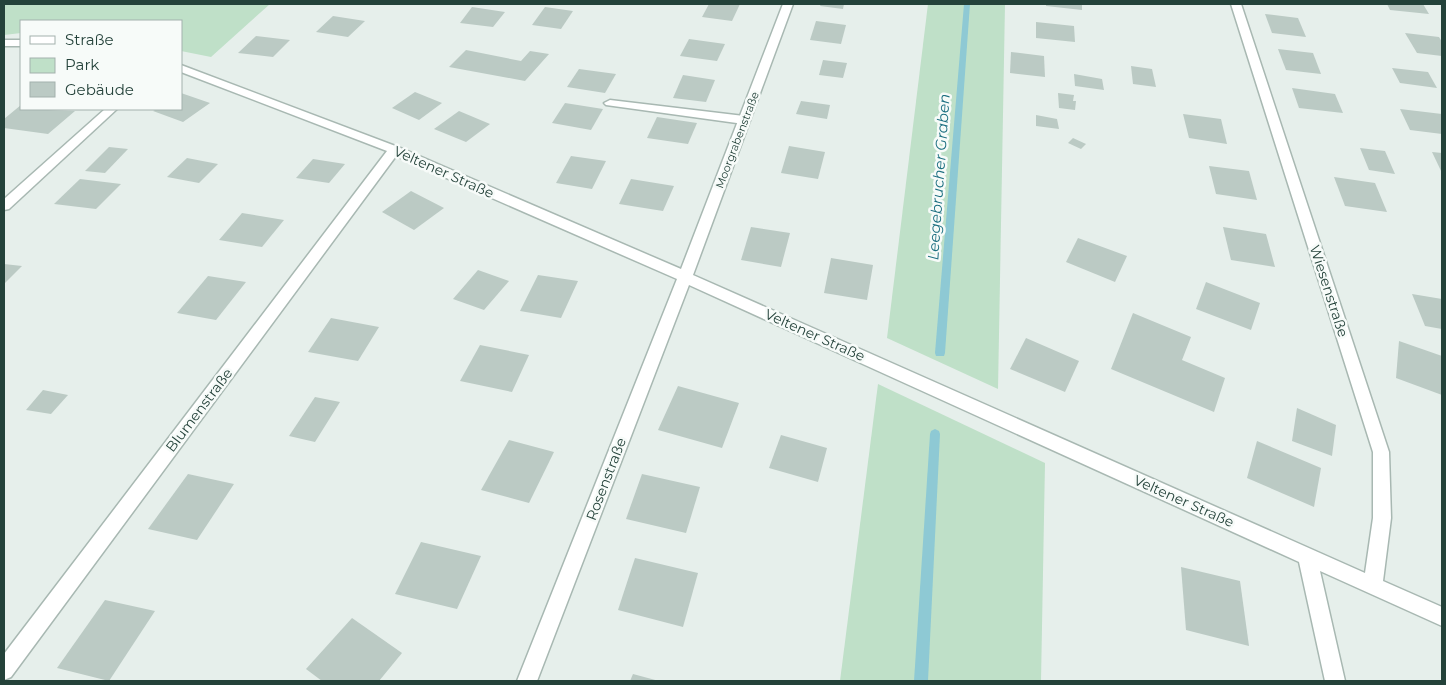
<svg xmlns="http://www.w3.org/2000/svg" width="1446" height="685" font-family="Montserrat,sans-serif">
	<rect width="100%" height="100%" fill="#e6efeb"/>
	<g fill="#bfe0c8">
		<polygon points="5,4 270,4 211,57 181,51 181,21 21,21 21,33 4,35"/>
		<polygon points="928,4 1005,4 998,389 887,338"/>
		<polygon points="878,384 1045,463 1041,681 840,681"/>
	</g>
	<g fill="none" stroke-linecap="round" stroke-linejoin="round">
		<g fill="#8ec9d4" fill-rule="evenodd">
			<polygon points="964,4 970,4 945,353 944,356 936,356 935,353"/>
			<polygon points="935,429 939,431 940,434 928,681 914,681 930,434 931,431"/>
		</g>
	</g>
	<g fill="#bbcac4">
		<polygon points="709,4 740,4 732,21 702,17"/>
		<polygon points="821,4 844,4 843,9 820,6"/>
		<polygon points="1046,4 1082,4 1082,10 1046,6"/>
		<polygon points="1387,4 1423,4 1429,14 1390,10"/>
		<polygon points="472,7 505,12 493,27 460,23"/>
		<polygon points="545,7 573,11 561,29 532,25"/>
		<polygon points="1265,14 1298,18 1306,37 1272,33"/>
		<polygon points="333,16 365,21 348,37 316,32"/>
		<polygon points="816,21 846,25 841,44 810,40"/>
		<polygon points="1036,22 1074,26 1075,42 1036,38"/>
		<polygon points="1405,33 1439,37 1442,42 1442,56 1417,53"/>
		<polygon points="256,36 290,40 273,57 238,53"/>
		<polygon points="689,39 725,44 717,61 680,56"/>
		<polygon points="1278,49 1313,53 1321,74 1286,70"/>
		<polygon points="466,50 521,61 530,51 549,54 525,81 449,67"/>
		<polygon points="1011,52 1044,56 1045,77 1010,73"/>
		<polygon points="823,60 847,63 843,78 819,75"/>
		<polygon points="1131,66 1152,69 1156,87 1133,84"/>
		<polygon points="1392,68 1428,72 1437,88 1400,83"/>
		<polygon points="579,69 616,74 605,93 567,87"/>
		<polygon points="1074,74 1102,79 1104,90 1075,86"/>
		<polygon points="683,75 715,80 706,102 673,98"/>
		<polygon points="1292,88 1335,94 1343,113 1299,108"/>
		<polygon points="415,92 442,103 419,120 392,108"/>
		<polygon points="181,93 210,103 183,122 153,111 157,109 181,109"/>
		<polygon points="1058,93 1074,95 1073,101 1076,101 1075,110 1059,108"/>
		<polygon points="801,101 830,105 827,119 796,114"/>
		<polygon points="565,103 603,109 591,130 552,123"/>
		<polygon points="21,105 21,109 75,111 48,134 4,128 4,119"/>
		<polygon points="1400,109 1442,114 1442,134 1410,130"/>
		<polygon points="459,111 490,124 466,142 434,129"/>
		<polygon points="1183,114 1221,119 1227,144 1189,138"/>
		<polygon points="1036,115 1057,119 1059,129 1036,126"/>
		<polygon points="657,117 697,123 688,144 647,138"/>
		<polygon points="1073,138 1086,144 1081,149 1068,143"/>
		<polygon points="789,146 825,152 818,179 781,173"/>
		<polygon points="109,147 128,149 105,173 85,171"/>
		<polygon points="1360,148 1385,151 1395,174 1369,170"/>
		<polygon points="1432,152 1442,153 1442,173"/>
		<polygon points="571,156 606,161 592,189 556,183"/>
		<polygon points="187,158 218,164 199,183 167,177"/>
		<polygon points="313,159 345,164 329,183 296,178"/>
		<polygon points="1209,166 1249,171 1257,200 1216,194"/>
		<polygon points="1334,177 1375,183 1387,212 1345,206"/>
		<polygon points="80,179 121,184 96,209 54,204"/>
		<polygon points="631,179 674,186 663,211 619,204"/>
		<polygon points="411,191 444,208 414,230 382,212"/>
		<polygon points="242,213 284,220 262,247 219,240"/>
		<polygon points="751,227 790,233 781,267 741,260"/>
		<polygon points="1223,227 1266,234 1275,267 1231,260"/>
		<polygon points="1078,238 1127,256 1115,282 1066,262"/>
		<polygon points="831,258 873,265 867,300 824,293"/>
		<polygon points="4,264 22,266 4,284"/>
		<polygon points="478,270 509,281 484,310 453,299"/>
		<polygon points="538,275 578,281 561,318 520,311"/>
		<polygon points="208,276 246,282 216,320 177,313"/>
		<polygon points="1206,282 1260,303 1251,330 1196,309"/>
		<polygon points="1412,294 1442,299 1442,329 1425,326"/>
		<polygon points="1133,313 1191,337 1182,360 1225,378 1214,412 1111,369"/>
		<polygon points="331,318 379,327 358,361 308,352"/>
		<polygon points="1026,338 1079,361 1065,392 1010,369"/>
		<polygon points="1399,341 1442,356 1442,395 1396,378"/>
		<polygon points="480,345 529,355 512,392 460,381"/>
		<polygon points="678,386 739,403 722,448 658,430"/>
		<polygon points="43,390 68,395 51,414 26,410"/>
		<polygon points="315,397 340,402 315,442 289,436"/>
		<polygon points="1297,408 1336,425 1332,456 1292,441"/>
		<polygon points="781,435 827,448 818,482 769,468"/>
		<polygon points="509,440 554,452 529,503 481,490"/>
		<polygon points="1257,441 1321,468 1314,507 1247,478"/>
		<polygon points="188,474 234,484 197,540 148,529"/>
		<polygon points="642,474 700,487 686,533 626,519"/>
		<polygon points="421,542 481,556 457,609 395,594"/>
		<polygon points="635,558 698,573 683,627 618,610"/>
		<polygon points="1181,567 1240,581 1249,646 1186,630"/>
		<polygon points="105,600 155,611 109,681 57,668"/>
		<polygon points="352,618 402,653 379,681 322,681 306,669"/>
		<polygon points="633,674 659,681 630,681"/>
	</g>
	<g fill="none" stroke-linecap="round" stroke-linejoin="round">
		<g stroke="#a8b8b2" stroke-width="3">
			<polygon id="lane" points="610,100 744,116 750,120 744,124 606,105 604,103"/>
		</g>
		<g stroke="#a8b8b2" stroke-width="3">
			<g id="street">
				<polygon points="783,4 793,4 693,275 1365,573 1373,518 1373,452 1231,4 1241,4 1389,452 1391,518 1383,581 1442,607 1442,626 1320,571 1345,681 1325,681 1299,562 689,285 537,681 517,681 677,279 396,156 11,677 4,680 4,654 387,151 181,72 181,65 398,147 681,269"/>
				<rect x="4" y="40" width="17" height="6"/>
				<polygon points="105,109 117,109 9,209 4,210 4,199"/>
			</g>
		</g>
		<use href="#lane" fill="#fff" fill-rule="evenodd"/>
		<use href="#street" fill="#fff" fill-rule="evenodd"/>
	</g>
	<g text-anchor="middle" stroke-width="5" stroke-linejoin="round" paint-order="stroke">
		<g font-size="11" fill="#24423a" stroke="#f7fbf9">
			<text transform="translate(737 140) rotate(-69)" y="4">Moorgrabenstraße</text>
		</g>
		<g font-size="14" fill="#24423a" stroke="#f7fbf9">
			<text transform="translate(444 172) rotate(24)" y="5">Veltener Straße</text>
			<text transform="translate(1329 291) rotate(72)" y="5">Wiesenstraße</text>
			<text transform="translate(815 335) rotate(24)" y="5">Veltener Straße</text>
			<text transform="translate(199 410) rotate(-53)" y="5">Blumenstraße</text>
			<text transform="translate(606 479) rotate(-69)" y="5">Rosenstraße</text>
			<text transform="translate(1184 501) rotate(24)" y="5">Veltener Straße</text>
		</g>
		<g font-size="15" font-style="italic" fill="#1c6f80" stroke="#f7fbf9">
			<text transform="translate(939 177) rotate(-86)" y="5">Leegebrucher Graben</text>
		</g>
	</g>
	<rect width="1446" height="685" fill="none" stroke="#24423a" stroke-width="10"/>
	<rect x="20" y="20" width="162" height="90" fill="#f7fbf9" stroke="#a3b1ad"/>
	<rect x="30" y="36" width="25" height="8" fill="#ffffff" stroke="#a3b1ad"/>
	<text x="65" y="45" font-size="15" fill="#24423a">Straße</text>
	<rect x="30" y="58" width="25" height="15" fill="#bfe0c8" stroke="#a3b1ad"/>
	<text x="65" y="70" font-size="15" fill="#24423a">Park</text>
	<rect x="30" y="82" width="25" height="15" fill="#bbcac4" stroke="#a3b1ad"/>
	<text x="65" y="95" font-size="15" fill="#24423a">Gebäude</text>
</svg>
